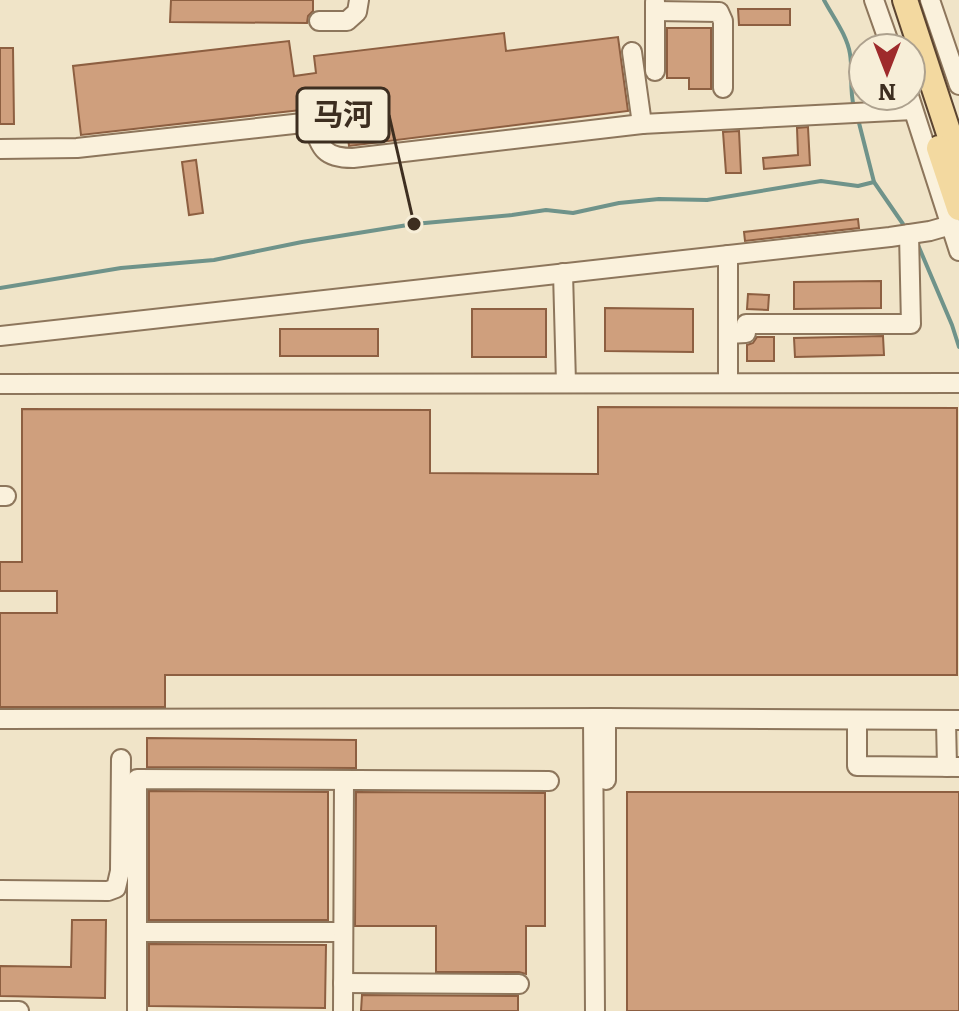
<svg xmlns="http://www.w3.org/2000/svg" width="959" height="1011" font-family="Literata,'Noto Sans SC',serif">
	<rect width="100%" height="100%" fill="#f0e4c8"/>
	<g fill="none" stroke-linecap="round" stroke-linejoin="round">
		<g stroke="#6f938a" stroke-width="4">
			<path d="M824,0c9,17 23,35 26,54 3,18 -1,35 4,53"/>
			<polyline points="858,119 874,182 903,224"/>
			<polyline points="918,245 952,325 959,347"/>
			<polyline points="0,288 121,268 214,260 302,242 414,224 512,215 546,210 573,213 619,203 659,199 707,200 821,181 858,186 874,182"/>
		</g>
	</g>
	<g fill="#cf9f7d" stroke="#8d5f41" stroke-width="2">
		<polygon points="171,0 313,0 313,11 308,16 307,23 170,22"/>
		<polygon points="738,9 790,9 790,25 739,25"/>
		<polygon points="667,28 711,28 711,89 689,89 689,78 667,78"/>
		<polygon points="504,33 506,51 618,37 628,111 349,146 344,108 317,111 310,109 81,135 73,66 289,41 294,76 316,73 314,56"/>
		<polygon points="0,48 13,48 14,124 0,124"/>
		<polygon points="808,127 810,165 764,169 763,158 798,155 797,128"/>
		<polygon points="739,131 741,173 726,173 723,132"/>
		<polygon points="196,160 203,213 189,215 182,162"/>
		<polygon points="858,219 859,228 745,241 744,232"/>
		<polygon points="881,281 881,308 794,309 794,282"/>
		<polygon points="748,294 769,295 768,310 747,309"/>
		<polygon points="605,308 693,309 693,352 605,351"/>
		<rect x="472" y="309" width="74" height="48"/>
		<rect x="280" y="329" width="98" height="27"/>
		<polygon points="883,336 884,355 795,357 794,338"/>
		<polygon points="757,337 774,337 774,361 747,361 747,345 753,343"/>
		<polygon points="598,407 957,408 957,675 165,675 165,707 0,707 0,613 57,613 57,591 0,591 0,562 22,562 22,409 430,410 430,473 598,474"/>
		<polygon points="147,738 356,740 356,768 147,767"/>
		<polygon points="149,791 328,792 328,920 149,920"/>
		<polygon points="356,792 545,793 545,926 526,926 526,974 519,972 436,972 436,926 355,926"/>
		<rect x="627" y="792" width="332" height="219"/>
		<polygon points="72,920 106,920 105,998 0,996 0,966 71,967"/>
		<polygon points="149,944 326,945 325,1008 149,1006"/>
		<polygon points="362,995 518,996 518,1011 361,1011"/>
	</g>
	<g fill="none" stroke-linecap="round" stroke-linejoin="round">
		<g stroke="#8d765c" stroke-width="22">
			<g id="minor">
				<polyline points="874,0 891,48"/>
				<polyline points="930,0 959,85"/>
				<polyline points="655,2 655,71"/>
				<polyline points="655,11 719,12 723,21 723,88"/>
				<polyline points="319,21 347,21 357,12 359,0"/>
				<polyline points="632,52 642,124"/>
				<polyline points="909,96 959,251"/>
				<path d="M0,149l77,-1 235,-26c9,26 11,36 41,36l289,-34 271,-14"/>
				<polyline points="563,273 566,383"/>
				<polyline points="728,334 746,333 746,324 911,324 909,234"/>
				<polyline points="0,336 890,237 930,231 951,225"/>
				<polyline points="728,383 728,255"/>
				<polyline points="0,384 959,383"/>
				<polyline points="0,496 6,496"/>
				<polyline points="593,718 595,1011"/>
				<polyline points="606,718 606,780"/>
				<polyline points="0,719 606,718 959,720"/>
				<polyline points="857,720 857,766 959,767"/>
				<polyline points="946,721 947,767"/>
				<polyline points="0,890 108,891 116,888 120,871 121,759"/>
				<polyline points="137,932 343,932"/>
				<polyline points="343,983 519,984"/>
				<polyline points="0,1011 19,1011"/>
				<polyline points="137,1011 137,779 549,781"/>
				<polyline points="343,1011 344,780"/>
			</g>
		</g>
		<g stroke="#5b4430" stroke-width="28">
			<g id="major">
				<polyline points="905,0 959,164"/>
				<polyline points="939,148 959,208"/>
			</g>
		</g>
		<use href="#minor" stroke="#faf1dc" stroke-width="18"/>
		<use href="#major" stroke="#f3d9a0" stroke-width="24"/>
	</g>
	<path fill="none" stroke="#3d2e20" stroke-width="3" d="M414 224L389 115"/>
	<circle fill="#3d2e20" stroke="#f7eed8" stroke-width="3" cx="414" cy="224" r="8"/>
	<rect fill="#f7eed8" stroke="#3d2e20" stroke-width="3" x="297" y="88" width="92" height="54" rx="8"/>
	<g font-size="30" text-anchor="middle" font-weight="bold" fill="#3d2e20">
		<text x="343" y="125">马河</text>
	</g>
	<g transform="translate(887 72) rotate(180)"><circle r="38" fill="#f7eed8" stroke="#ada18e" stroke-width="2"/>
	<path d="M0-6L14 30L0 20L-14 30Z" fill="#9e2a2b"/>
	<text y="-12" font-size="22" font-weight="bold" text-anchor="middle" fill="#3d2e20">N</text>
	</g>
</svg>
